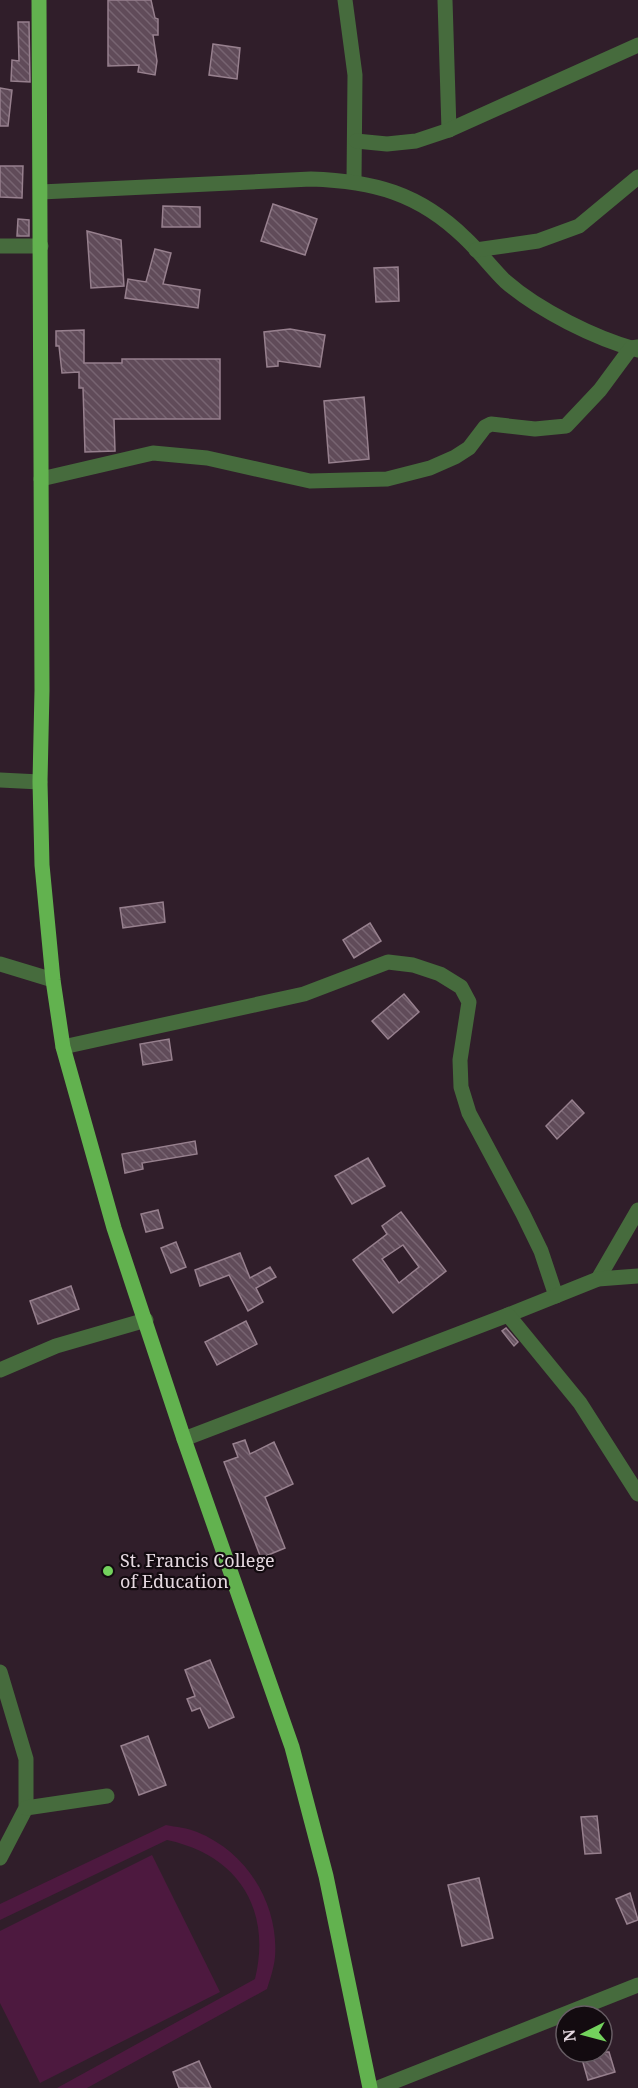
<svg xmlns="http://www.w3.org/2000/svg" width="638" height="2088" font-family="'Noto Serif',serif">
	<defs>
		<pattern id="building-back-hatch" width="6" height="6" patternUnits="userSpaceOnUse" patternTransform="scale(1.5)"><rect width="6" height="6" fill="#604b59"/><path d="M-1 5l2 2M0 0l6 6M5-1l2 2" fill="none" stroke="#776471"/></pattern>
	</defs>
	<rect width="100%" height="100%" fill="#301e2a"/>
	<g fill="#4d193f">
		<path d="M166,1825c10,2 22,3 31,7 50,20 82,72 78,125 -1,11 -5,22 -8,32l-180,99h-30l198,-109c17,-70 -17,-124 -88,-139l-167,80v-16z"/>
		<polygon points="152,1855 220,1992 40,2083 0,2003 0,1931"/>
	</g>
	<g fill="url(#building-back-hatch)" stroke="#97808e" stroke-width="1.5" fill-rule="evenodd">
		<polygon points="108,0 151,0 155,18 158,19 158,35 153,35 157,61 155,75 138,72 139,65 108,66"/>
		<polygon points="18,22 29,22 30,82 11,81 12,60 19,61"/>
		<polygon points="213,44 240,48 237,79 209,75"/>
		<polygon points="0,88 12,90 8,126 0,126"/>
		<polygon points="0,166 23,166 22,198 0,197"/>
		<polygon points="273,204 317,219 305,255 261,241"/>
		<polygon points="163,206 200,207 200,227 162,227"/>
		<polygon points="18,219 29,220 29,236 17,236"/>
		<polygon points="87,231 121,240 124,286 91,288"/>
		<polygon points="155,249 171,253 163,284 200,290 198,308 125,298 128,279 146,282"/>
		<polygon points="398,267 399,301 376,302 374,268"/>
		<polygon points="290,329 325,335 320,367 278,361 278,366 267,367 264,332"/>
		<polygon points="84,330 84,363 122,363 122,359 220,359 220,419 114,419 115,451 85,452 83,388 79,388 79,372 62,373 59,346 56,346 56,331"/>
		<polygon points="364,397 369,459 329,463 324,401"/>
		<polygon points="163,902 165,922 123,928 120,908"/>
		<polygon points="370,923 381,941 354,958 343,940"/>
		<polygon points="404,994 419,1012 388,1039 372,1021"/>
		<polygon points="169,1039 172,1060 143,1065 140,1044"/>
		<polygon points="572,1100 584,1113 557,1139 546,1126"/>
		<polygon points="195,1141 197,1154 142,1163 143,1169 125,1173 122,1154"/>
		<polygon points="368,1158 385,1186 352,1204 335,1176"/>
		<polygon points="158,1210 163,1228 146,1232 141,1214"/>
		<path d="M401,1212l45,59 -53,42 -40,-53 34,-26 -5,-8zM403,1245l16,22 -20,16 -17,-24z"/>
		<polygon points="176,1242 186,1267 171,1273 161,1248"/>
		<polygon points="240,1253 250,1278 270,1267 276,1277 256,1288 263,1302 248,1311 229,1275 200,1286 195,1270"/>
		<polygon points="71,1286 79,1309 38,1324 30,1301"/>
		<polygon points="246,1321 257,1344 217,1365 205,1342"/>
		<polygon points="506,1328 518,1342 514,1346 502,1331"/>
		<polygon points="245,1440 250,1454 274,1442 293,1484 265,1497 285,1548 261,1558 224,1462 238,1457 233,1444"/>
		<polygon points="210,1660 234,1717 209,1728 200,1708 192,1711 187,1699 195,1696 185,1670"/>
		<polygon points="148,1736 166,1785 139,1795 121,1746"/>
		<polygon points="597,1816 601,1853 585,1854 581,1817"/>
		<polygon points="479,1878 493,1938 462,1946 448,1885"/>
		<polygon points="630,1893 638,1920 627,1924 616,1899"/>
		<polygon points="580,2052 609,2052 615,2072 588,2080"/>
		<polygon points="199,2061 211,2088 179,2088 173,2072"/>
	</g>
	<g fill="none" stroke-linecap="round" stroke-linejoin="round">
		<g stroke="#466b3d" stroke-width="15">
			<polyline points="345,0 355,75 354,181"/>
			<polyline points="445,0 449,130"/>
			<polyline points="356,141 387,144 416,141 449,130 638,45"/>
			<path d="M41,192l270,-13c62,2 108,14 154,59 14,13 26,29 40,43 33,29 91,58 133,69"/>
			<polyline points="0,246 41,246"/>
			<polyline points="476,250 538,241 579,226 638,177"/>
			<polyline points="41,479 153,453 207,458 310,481 387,479 430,468 455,457 469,448 485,427 491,424 535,429 566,426 600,390 631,348 638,347"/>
			<polyline points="0,780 40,782"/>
			<polyline points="0,964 53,980"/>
			<polyline points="63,1047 304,994 388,962 413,965 440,974 461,987 469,1002 460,1060 461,1087 469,1113 523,1214 541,1251 556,1296"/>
			<polyline points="598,1279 638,1210"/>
			<polyline points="508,1315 598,1279 638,1276"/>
			<polyline points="0,1370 56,1346 146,1320"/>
			<polyline points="184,1439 508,1315 580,1403 638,1494"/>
			<polyline points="0,1672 26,1759 26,1808 0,1858"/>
			<polyline points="26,1808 107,1796"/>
			<polyline points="378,2088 638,1985"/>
		</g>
		<polyline stroke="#62b24f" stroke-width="15" points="39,0 42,690 40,782 42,865 53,980 63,1047 114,1228 184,1439 292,1747 326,1876 370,2088"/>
	</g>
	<circle fill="#73d25d" stroke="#130b10" stroke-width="2" cx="108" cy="1571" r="6"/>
	<g text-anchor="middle" stroke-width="4.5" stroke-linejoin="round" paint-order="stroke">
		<g font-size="18" fill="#e6d9e1" stroke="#130b10" text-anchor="start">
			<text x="120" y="1567">St. Francis College<tspan x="120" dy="21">of Education</tspan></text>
		</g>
	</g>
	<g transform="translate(584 2034) rotate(264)"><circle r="28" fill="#130b10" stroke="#675d64" stroke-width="1.5"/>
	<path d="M0-4.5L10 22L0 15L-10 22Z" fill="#73d25d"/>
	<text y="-9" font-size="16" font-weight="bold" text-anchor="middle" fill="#e6d9e1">N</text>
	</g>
</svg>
